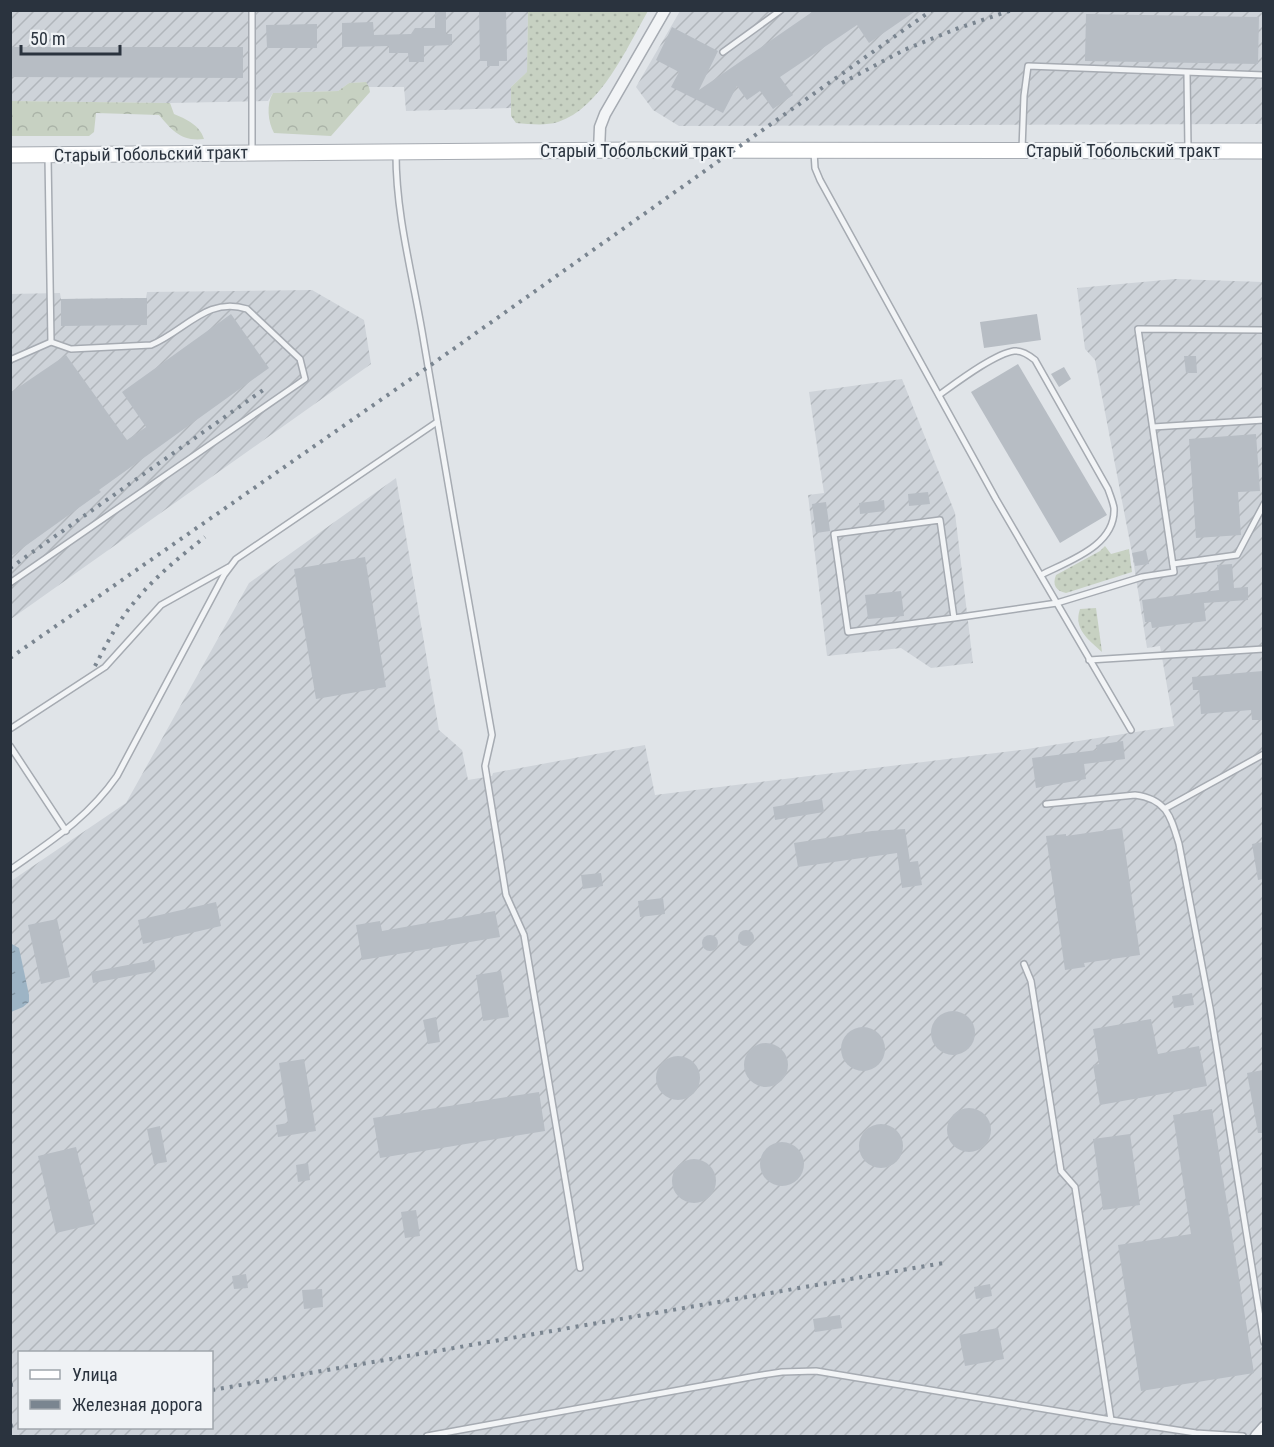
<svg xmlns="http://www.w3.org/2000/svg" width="1274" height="1447" font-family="'Roboto Condensed',sans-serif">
	<defs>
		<pattern id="industrial-furrows" width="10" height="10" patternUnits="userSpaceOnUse" patternTransform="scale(1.5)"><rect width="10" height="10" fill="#ced3d9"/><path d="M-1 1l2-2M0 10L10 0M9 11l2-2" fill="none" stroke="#b1b6bb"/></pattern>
		<pattern id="grass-dots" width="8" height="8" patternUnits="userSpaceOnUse" patternTransform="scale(1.5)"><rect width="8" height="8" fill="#c7d1c2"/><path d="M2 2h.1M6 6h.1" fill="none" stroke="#abb4a8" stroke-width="1.8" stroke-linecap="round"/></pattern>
		<pattern id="forest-crowns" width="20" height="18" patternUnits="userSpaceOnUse" patternTransform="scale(1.5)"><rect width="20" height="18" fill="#c7d1c2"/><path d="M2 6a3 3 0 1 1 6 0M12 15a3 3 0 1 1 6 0" fill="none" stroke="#abb4a8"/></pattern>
		<pattern id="water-ripples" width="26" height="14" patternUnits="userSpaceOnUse" patternTransform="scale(1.5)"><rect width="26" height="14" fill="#9db4c5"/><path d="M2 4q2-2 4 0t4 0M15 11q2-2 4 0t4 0" fill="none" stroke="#8093a1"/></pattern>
	</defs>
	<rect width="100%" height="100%" fill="#e0e4e8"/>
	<g fill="url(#industrial-furrows)" fill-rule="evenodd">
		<polygon points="11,11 528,11 527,72 511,87 511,108 406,111 404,87 369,87 365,82 349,83 338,91 273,93 268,101 170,103 11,101"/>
		<polygon points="680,11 1263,11 1263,124 679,126 653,110 636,87"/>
		<path d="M1175,279l88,3v1154h-1252v-555l115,-78 123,-220 147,-105 43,252 23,20 6,30 24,-4 1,-3 152,-28 10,50 366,-45 153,-24 -14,-80 -13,2 -15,-95 -37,-193 -10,-11 -8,-61zM20,1352h192v76h-192z"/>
		<polygon points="312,290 364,320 371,364 11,619 10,294 60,293 61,299 146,298 147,292"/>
		<polygon points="902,379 955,513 973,663 931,668 901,648 827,656 808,495 824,493 809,392"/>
	</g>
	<g fill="url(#grass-dots)">
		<path d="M528,11v-1l120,1c-21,36 -47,97 -90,111 -13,4 -28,2 -42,1l-5,-7v-29l16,-15z"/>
		<path d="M1105,546l6,8 18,-5 3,23 -66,21c-10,-2 -14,-8 -10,-18l44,-24z"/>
		<path d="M1096,608l6,44c-13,-12 -29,-23 -22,-43z"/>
	</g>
	<g fill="url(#forest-crowns)">
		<path d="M366,82l3,5 1,5 -39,44 -57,-3c-6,-11 -8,-29 -1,-40l65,-2 11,-8z"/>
		<path d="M11,101l159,2 4,11c12,5 26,11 30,25 -23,3 -32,-9 -45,-24l-63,-2 -2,19 -5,4h-78z"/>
	</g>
	<polygon fill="url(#water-ripples)" points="10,943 19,948 29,995 29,1002 23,1007 11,1012"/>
	<g fill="#b7bdc4">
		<polygon points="435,10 446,10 446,34 452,34 452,45 424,46 424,62 409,62 408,53 389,53 389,46 342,47 342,23 373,22 374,35 411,34 415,28 435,28"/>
		<polygon points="479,10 506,10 507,61 499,61 499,66 487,66 487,61 480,61"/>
		<polygon points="815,10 917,10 869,43 857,25 780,77 793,95 773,109 760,91 747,100 737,86 723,113 671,87 679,72 656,60 672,27 718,51 699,90"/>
		<polygon points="1086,14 1259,17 1258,64 1085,61"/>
		<polygon points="317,24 317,48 267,48 266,25"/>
		<polygon points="10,47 243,47 243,78 10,77"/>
		<polygon points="147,298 147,325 61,326 61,299"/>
		<polygon points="231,314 269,368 99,490 101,492 10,557 10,393 66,355 127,440 146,427 122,392"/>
		<polygon points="1037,314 1041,340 984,348 980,322"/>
		<polygon points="1184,356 1196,356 1197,373 1186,373"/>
		<polygon points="1018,364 1107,515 1060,543 971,392"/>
		<polygon points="1064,367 1071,379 1059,387 1051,374"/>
		<polygon points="1256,434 1260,491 1238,492 1241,535 1196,538 1189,439"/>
		<polygon points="928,492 930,504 909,506 908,494"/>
		<polygon points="884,500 885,511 860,514 859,503"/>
		<polygon points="826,502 830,531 816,533 812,504"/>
		<polygon points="1146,550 1149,564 1135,566 1132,553"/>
		<polygon points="365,557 386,687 316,699 294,569"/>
		<polygon points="1232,564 1234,588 1248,587 1248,600 1204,603 1206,621 1152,628 1151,622 1145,622 1142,600 1219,590 1217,565"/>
		<polygon points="901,591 904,616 868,619 865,595"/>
		<polygon points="1263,671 1263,720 1252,720 1251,710 1201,714 1199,690 1193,690 1192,677"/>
		<polygon points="1123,741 1125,759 1084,764 1086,779 1036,788 1032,758 1097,750 1096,745"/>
		<polygon points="822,799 824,812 775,820 773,807"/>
		<polygon points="1122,828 1140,955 1084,963 1085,967 1065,970 1046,836 1066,834 1066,836"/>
		<polygon points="905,829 910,862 918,861 922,885 902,888 897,853 798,867 794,843 872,831"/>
		<polygon points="1263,842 1263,879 1258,880 1252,844"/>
		<polygon points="601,873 603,886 583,889 581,875"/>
		<polygon points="663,898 665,914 640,917 638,901"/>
		<polygon points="216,902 221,926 143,944 138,920"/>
		<polygon points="495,911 500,937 362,960 356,925 380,921 382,931"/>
		<polygon points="57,919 70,977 41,984 28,925"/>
		<circle cx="746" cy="938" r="8"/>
		<circle cx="710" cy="943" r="8"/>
		<polygon points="154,960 156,971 93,983 91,972"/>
		<polygon points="501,971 509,1017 483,1021 476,975"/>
		<polygon points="1192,993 1194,1005 1174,1008 1172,996"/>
		<circle cx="953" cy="1033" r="22"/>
		<polygon points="436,1017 440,1042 428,1044 423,1020"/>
		<polygon points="1151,1019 1158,1054 1199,1046 1207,1086 1100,1105 1093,1065 1099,1064 1093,1029"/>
		<circle cx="863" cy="1049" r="22"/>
		<circle cx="766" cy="1065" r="22"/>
		<circle cx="678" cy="1078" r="22"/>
		<polygon points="304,1059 316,1131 278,1137 276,1125 288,1123 279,1063"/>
		<polygon points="1263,1070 1263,1133 1258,1133 1247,1073"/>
		<polygon points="539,1092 545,1131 380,1158 373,1118"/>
		<circle cx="969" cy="1130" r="22"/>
		<polygon points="1212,1109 1254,1373 1141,1391 1118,1245 1191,1234 1173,1115"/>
		<circle cx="881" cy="1146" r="22"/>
		<polygon points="160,1126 167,1162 154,1164 147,1129"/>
		<polygon points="1130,1134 1140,1205 1103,1210 1093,1139"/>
		<circle cx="782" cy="1164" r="22"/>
		<polygon points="76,1147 95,1224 56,1233 38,1156"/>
		<circle cx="694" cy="1181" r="22"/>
		<polygon points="308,1163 310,1180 298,1182 296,1165"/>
		<polygon points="416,1210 420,1236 405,1238 401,1212"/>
		<polygon points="246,1274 248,1288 234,1289 232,1276"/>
		<polygon points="990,1284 992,1296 976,1299 974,1287"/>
		<polygon points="322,1289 323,1307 304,1309 302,1290"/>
		<polygon points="840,1315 842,1328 815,1332 813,1319"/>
		<polygon points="998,1328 1004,1359 965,1366 959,1335"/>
	</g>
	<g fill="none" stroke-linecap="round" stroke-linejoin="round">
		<g stroke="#a6abb2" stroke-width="8">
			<g id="lane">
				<polyline points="723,52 781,10"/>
				<polyline points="1187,73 1188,149"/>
				<polyline points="1022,149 1024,96 1028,66 1264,75"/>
				<polyline points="814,152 815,168 820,180 996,499 1131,730"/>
				<polyline points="252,153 252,10"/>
				<path d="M396,154c0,64 18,126 28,189 22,131 45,261 68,392l-7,31 21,129 18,40 56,333"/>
				<polyline points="48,157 51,342"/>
				<path d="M10,360l41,-18 20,7 80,-4c34,-14 56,-49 96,-36l53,50 5,20 -295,204"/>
				<path d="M939,395c17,-12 55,-41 75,-44 8,-1 15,4 21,9l73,129c2,6 5,13 6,19 2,38 -46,53 -73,67"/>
				<polyline points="1153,427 1264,420"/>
				<polyline points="1173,564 1237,555 1264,504"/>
				<polyline points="954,618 940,520 834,534 848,632 954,618 968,616 1057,603 1142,577 1174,572 1138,329 1264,330"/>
				<polyline points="1089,660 1264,649"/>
				<polyline points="10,729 105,667 161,605 229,567"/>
				<polyline points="10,746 66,831"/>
				<path d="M1046,804l89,-9c32,4 36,22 44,49l31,164 54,334"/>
				<polyline points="1166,808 1264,754"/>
				<path d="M10,870c41,-29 78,-52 107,-94l107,-201 12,-16 201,-137"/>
				<polyline points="1024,964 1031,981 1061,1171 1075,1187 1111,1420"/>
				<polyline points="427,1436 756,1376 782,1372 816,1371 1111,1420 1196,1433 1243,1436"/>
			</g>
		</g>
		<g stroke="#a6abb2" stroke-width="13">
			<g id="street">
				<polyline points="599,151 600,127 605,114 665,10"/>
				<polyline points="1256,1436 1264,1427"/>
			</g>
		</g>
		<g stroke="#a6abb2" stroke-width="17">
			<polyline id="secondary" points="10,155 635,150 1264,151"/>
		</g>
		<use href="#lane" stroke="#f2f4f6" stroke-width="5"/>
		<use href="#street" stroke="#f2f4f6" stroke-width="10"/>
		<use href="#secondary" stroke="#fff" stroke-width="15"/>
		<g stroke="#7a8590" stroke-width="4" stroke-dasharray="3 6" stroke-linecap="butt">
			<polyline points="842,83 904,50 956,29 1012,10"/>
			<polyline points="10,568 266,388"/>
			<polyline points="10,658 428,367 932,10"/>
			<path d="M95,666c10,-19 20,-39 33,-56 22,-29 49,-51 77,-73"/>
			<polyline points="10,1385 20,1384"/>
			<polyline points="212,1390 943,1263"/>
			<polyline points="10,1426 20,1424"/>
		</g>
	</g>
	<g text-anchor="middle" stroke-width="4.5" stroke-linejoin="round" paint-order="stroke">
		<g font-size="18" fill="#2a333e" stroke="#eff2f5">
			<text x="637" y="157">Старый Тобольский тракт</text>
			<text x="1123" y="157">Старый Тобольский тракт</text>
			<text transform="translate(151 154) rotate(-1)" y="6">Старый Тобольский тракт</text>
		</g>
	</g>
	<rect width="1274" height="1447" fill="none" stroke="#2a333e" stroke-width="24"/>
	<rect x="18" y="1351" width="195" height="78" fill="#eff2f5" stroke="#a0a6ac" stroke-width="1.5"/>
	<rect x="30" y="1370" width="30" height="9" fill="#ffffff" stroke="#a0a6ac" stroke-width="1.5"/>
	<text x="72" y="1381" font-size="18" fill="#2a333e">Улица</text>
	<rect x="30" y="1400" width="30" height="9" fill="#7a8590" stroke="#a0a6ac" stroke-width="1.5"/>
	<text x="72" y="1411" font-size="18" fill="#2a333e">Железная дорога</text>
	<path d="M21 45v9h99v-9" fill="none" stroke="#2a333e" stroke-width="3"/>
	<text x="30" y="45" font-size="18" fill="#2a333e" stroke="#eff2f5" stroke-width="4.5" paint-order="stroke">50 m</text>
</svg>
